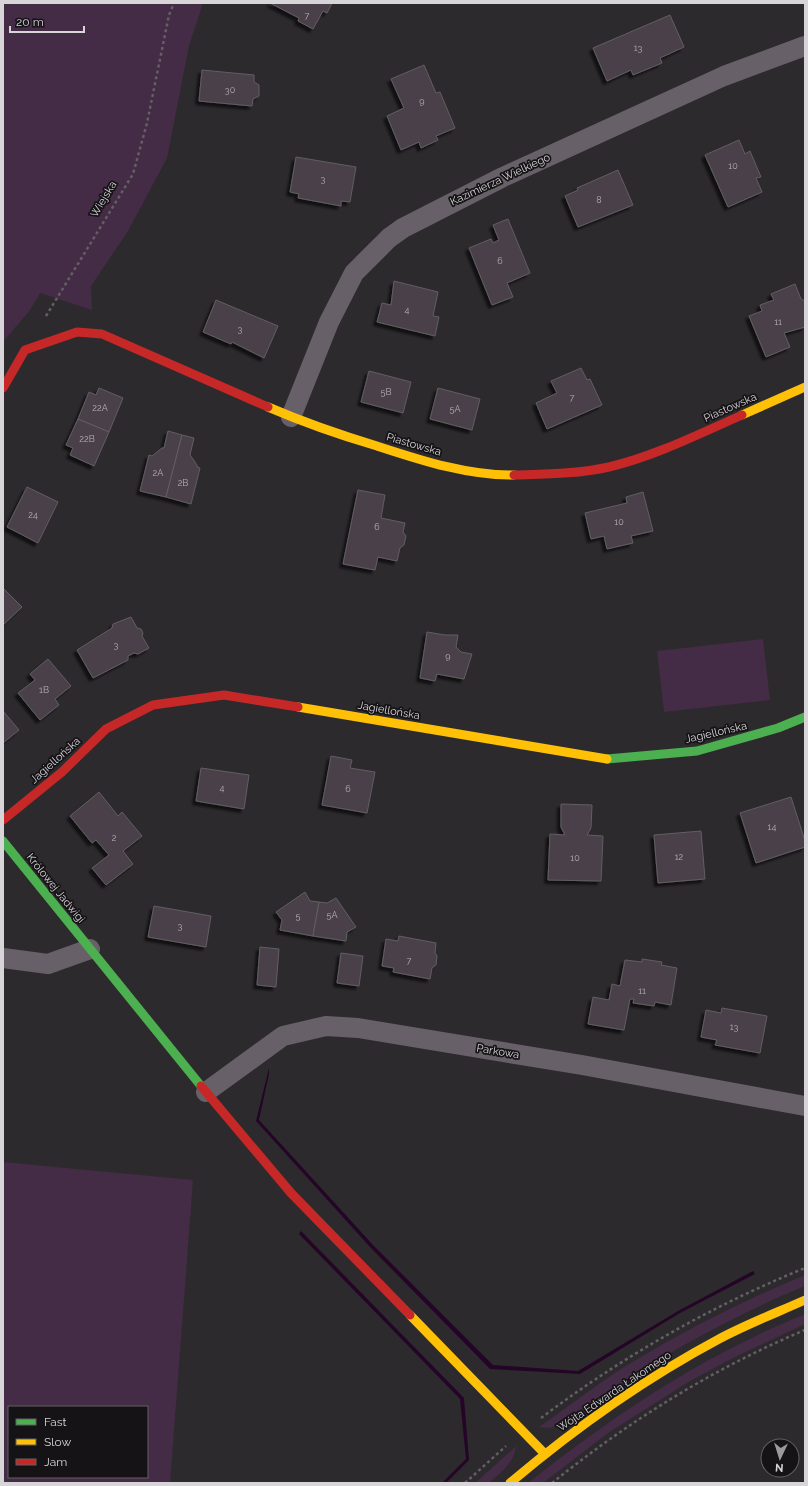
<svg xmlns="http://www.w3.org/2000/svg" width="808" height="1486" font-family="Raleway,sans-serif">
	<defs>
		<filter id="shadow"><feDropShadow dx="-3.5" dy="3.5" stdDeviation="1" flood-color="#0009"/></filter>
	</defs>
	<rect width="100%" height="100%" fill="#2d2a2d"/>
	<g fill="#442b46" fill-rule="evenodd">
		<polygon points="3,3 203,3 189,46 167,158 128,231 91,286 92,310 40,293 30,310 3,342"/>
		<polygon points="763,639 770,700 664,712 657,651"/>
		<path d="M3,1162l190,18 -23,303h-167zM9,1407h138v70h-138z"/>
		<path d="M805,1275v11c-90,37 -166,83 -246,138l-9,4 -11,-1c31,-21 60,-45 92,-64 56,-34 114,-63 174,-88z"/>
		<path d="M805,1314v10l-70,33 -45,24 -82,52 -65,50h-15c87,-69 174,-127 277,-169z"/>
		<path d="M516,1446c-2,18 -15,26 -27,37h-14z"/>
	</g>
	<g fill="#240527">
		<polygon points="269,1068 269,1074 259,1120 373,1245 493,1365 578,1371 678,1311 753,1271 755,1274 680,1313 580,1374 490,1369 370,1247 256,1121"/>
		<polygon points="301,1231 464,1398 469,1460 446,1483 442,1483 466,1459 460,1399 299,1234"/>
	</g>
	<g fill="#4a414a" stroke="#615e61" filter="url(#shadow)">
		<polygon points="270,3 332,3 327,13 323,11 313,29 298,21 299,18"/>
		<polygon points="670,15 684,47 660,58 662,63 633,75 631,70 607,81 593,48"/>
		<polygon points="424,65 436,93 440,92 455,128 436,136 438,140 421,148 419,142 401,150 387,116 404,108 391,79"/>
		<polygon points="202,70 254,75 254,82 259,85 259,96 253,99 252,106 199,101"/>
		<polygon points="739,140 745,154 750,151 761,177 756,178 762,192 728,207 705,155"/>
		<polygon points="296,157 356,167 350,202 341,201 341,206 298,198 299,194 290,192"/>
		<polygon points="618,170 633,205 578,227 565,196 578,190 577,188"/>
		<polygon points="508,219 530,273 507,283 513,297 492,305 469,248 491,239 493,243 499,240 493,225"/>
		<polygon points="394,281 438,292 433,316 439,317 435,336 377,322 382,303 391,305"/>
		<polygon points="795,284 801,299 805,301 805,327 784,333 790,347 766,357 749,316 762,311 760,305 774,300 771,294"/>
		<polygon points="216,300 278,326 264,358 232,342 231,344 203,332"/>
		<polygon points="581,368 587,380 590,379 602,405 547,429 536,403 557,393 551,381"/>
		<polygon points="369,371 411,382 403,413 361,402"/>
		<polygon points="99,388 123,398 109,432 78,419 89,392 96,395"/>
		<polygon points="438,388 480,399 472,430 430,419"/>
		<polygon points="78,419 109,432 94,466 70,455 73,448 66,445"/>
		<polygon points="168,431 182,435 166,497 140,491 149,455 152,456 162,448 164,448"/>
		<polygon points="182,435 194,438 190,455 197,465 197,467 200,468 191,504 166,497"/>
		<polygon points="27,487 58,502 38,543 7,527"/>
		<polygon points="358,490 385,495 381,518 405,523 403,532 406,536 404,545 400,548 397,561 378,557 375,570 343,564"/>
		<polygon points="643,492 653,531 631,536 633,543 607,549 604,536 591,539 585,513 627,503 626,497"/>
		<polygon points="3,588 22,607 3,625"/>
		<polygon points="131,617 137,628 141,629 143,633 142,636 149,648 138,654 134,653 128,656 128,660 93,678 77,650 112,628 113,624"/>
		<polygon points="427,632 445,635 458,635 456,647 461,652 472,654 464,679 437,674 435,681 420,678"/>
		<polygon points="48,659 71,686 55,699 59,705 40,720 18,693 35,680 30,674"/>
		<polygon points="3,711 19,730 3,743"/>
		<polygon points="331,756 352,760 350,768 375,772 367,813 322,805"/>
		<polygon points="201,768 249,775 244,809 196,801"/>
		<polygon points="99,792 118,816 122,812 142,836 123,851 133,864 106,885 92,868 109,855 96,840 92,843 70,816"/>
		<polygon points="791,797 805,841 805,847 756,863 740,813"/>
		<polygon points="561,804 592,805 591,828 587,835 603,836 601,881 548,880 550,834 565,835 561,827"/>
		<polygon points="701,831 705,879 658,883 654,835"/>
		<polygon points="305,892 310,901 319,902 313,936 280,930 282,920 276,912"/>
		<polygon points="336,898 356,927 347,932 346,941 313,936 319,902 327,903"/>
		<polygon points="154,906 211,916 206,947 148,937"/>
		<polygon points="399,936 436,943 435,953 437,956 436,965 432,968 430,979 393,972 394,968 382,966 386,939 398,941"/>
		<polygon points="260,947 279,949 276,987 257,985"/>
		<polygon points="341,953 363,956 359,986 337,983"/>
		<polygon points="642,959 662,962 661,965 677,968 671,1005 655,1002 654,1006 633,1003 634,999 630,999 624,1030 588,1024 593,997 609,1000 612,984 620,986 625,960 642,962"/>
		<polygon points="722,1008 767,1016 760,1053 715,1045 717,1040 701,1037 706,1010 721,1013"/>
	</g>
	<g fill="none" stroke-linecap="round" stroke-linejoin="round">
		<g stroke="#645f65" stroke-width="2.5" stroke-dasharray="3 3" stroke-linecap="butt">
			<polyline points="46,316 133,174 147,123 169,15 174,3"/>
			<path d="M541,1418c81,-61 170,-112 264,-150"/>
			<polyline points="465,1483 506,1446"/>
			<path d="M552,1483c77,-62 162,-115 253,-153"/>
		</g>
		<g stroke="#686069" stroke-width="20">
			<polyline points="291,417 329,322 354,273 389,238 403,228 503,177 724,76 805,46"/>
			<polyline points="3,958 48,964 90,949"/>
			<polyline points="206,1092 283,1036 326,1026 358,1028 582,1065 805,1106"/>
		</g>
		<g stroke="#4caf50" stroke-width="9">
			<polyline points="607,759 697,751 778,728 805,717"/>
			<polyline points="3,841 201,1086"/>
		</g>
		<g stroke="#ffc107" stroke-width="9">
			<path d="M268,407c35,15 72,28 109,39 43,14 91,30 137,29"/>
			<polyline points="742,415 805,387"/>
			<polyline points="298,707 607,759"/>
			<polyline points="410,1315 544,1453"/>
			<path d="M510,1483c65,-55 134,-104 209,-144 28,-15 57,-26 86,-39"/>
		</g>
		<g stroke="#c62828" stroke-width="9">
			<polyline points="3,388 25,350 77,332 102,334 268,407"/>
			<path d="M514,475c31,-1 64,-1 95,-8 46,-11 90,-33 133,-52"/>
			<polyline points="3,820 62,772 106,729 153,705 224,695 298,707"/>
			<polyline points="201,1086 291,1193 410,1315"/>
		</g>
	</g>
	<g text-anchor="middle" stroke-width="3.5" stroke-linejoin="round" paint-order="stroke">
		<g font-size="9" fill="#b4b0b4">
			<text x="307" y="19">7</text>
			<text x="638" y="51">13</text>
			<text x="230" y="93">30</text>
			<text x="422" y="104">9</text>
			<text x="733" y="169">10</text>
			<text x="323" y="182">3</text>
			<text x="599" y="203">8</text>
			<text x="500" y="264">6</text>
			<text x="407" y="313">4</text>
			<text x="778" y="325">11</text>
			<text x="240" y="332">3</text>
			<text x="386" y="395">5B</text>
			<text x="572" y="401">7</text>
			<text x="100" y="411">22A</text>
			<text x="455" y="412">5A</text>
			<text x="87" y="442">22B</text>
			<text x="158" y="476">2A</text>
			<text x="183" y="486">2B</text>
			<text x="33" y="518">24</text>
			<text x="619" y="525">10</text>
			<text x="377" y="530">6</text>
			<text x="116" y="648">3</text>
			<text x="448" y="659">9</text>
			<text x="44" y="693">1B</text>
			<text x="222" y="791">4</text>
			<text x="348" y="792">6</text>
			<text x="772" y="830">14</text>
			<text x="114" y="841">2</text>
			<text x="679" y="860">12</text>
			<text x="575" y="861">10</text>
			<text x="332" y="918">5A</text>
			<text x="298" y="919">5</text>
			<text x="180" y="929">3</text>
			<text x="409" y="964">7</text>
			<text x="642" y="994">11</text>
			<text x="734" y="1030">13</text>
		</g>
		<g font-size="11" fill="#d8d5d8" stroke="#151315">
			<text transform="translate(500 179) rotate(-25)" y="4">Kazimierza Wielkiego</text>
			<text transform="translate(103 199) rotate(-59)" y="4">Wiejska</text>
			<text transform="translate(730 407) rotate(-24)" y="4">Piastowska</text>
			<text transform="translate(414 444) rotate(16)" y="4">Piastowska</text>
			<text transform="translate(389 710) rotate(10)" y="4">Jagiellońska</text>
			<text transform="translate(716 732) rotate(-13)" y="4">Jagiellońska</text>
			<text transform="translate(55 760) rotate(-42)" y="4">Jagiellońska</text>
			<text transform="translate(56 888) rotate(51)" y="4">Królowej Jadwigi</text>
			<text transform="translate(498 1051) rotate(9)" y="4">Parkowa</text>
			<text transform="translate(614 1391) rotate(-34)" y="4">Wójta Edwarda Łakomego</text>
		</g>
	</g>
	<rect width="808" height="1486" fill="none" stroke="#d8d5d8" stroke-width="8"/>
	<rect x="8" y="1406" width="140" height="72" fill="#151315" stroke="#636163"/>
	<rect x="16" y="1419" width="20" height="6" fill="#4caf50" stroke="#636163"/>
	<text x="44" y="1426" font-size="12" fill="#d8d5d8">Fast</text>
	<rect x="16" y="1439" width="20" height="6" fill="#ffc107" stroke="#636163"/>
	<text x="44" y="1446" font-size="12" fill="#d8d5d8">Slow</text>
	<rect x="16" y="1459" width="20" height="6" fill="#c62828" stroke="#636163"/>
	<text x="44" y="1466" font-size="12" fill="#d8d5d8">Jam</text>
	<g transform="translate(780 1458) rotate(184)"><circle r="19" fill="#151315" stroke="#636163"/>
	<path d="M0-3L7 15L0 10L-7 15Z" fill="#9c999c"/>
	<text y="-6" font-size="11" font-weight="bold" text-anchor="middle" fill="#d8d5d8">N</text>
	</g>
	<path d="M10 26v6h74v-6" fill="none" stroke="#d8d5d8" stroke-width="2"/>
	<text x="16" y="26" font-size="12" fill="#d8d5d8" stroke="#151315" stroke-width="3" paint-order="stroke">20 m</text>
</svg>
